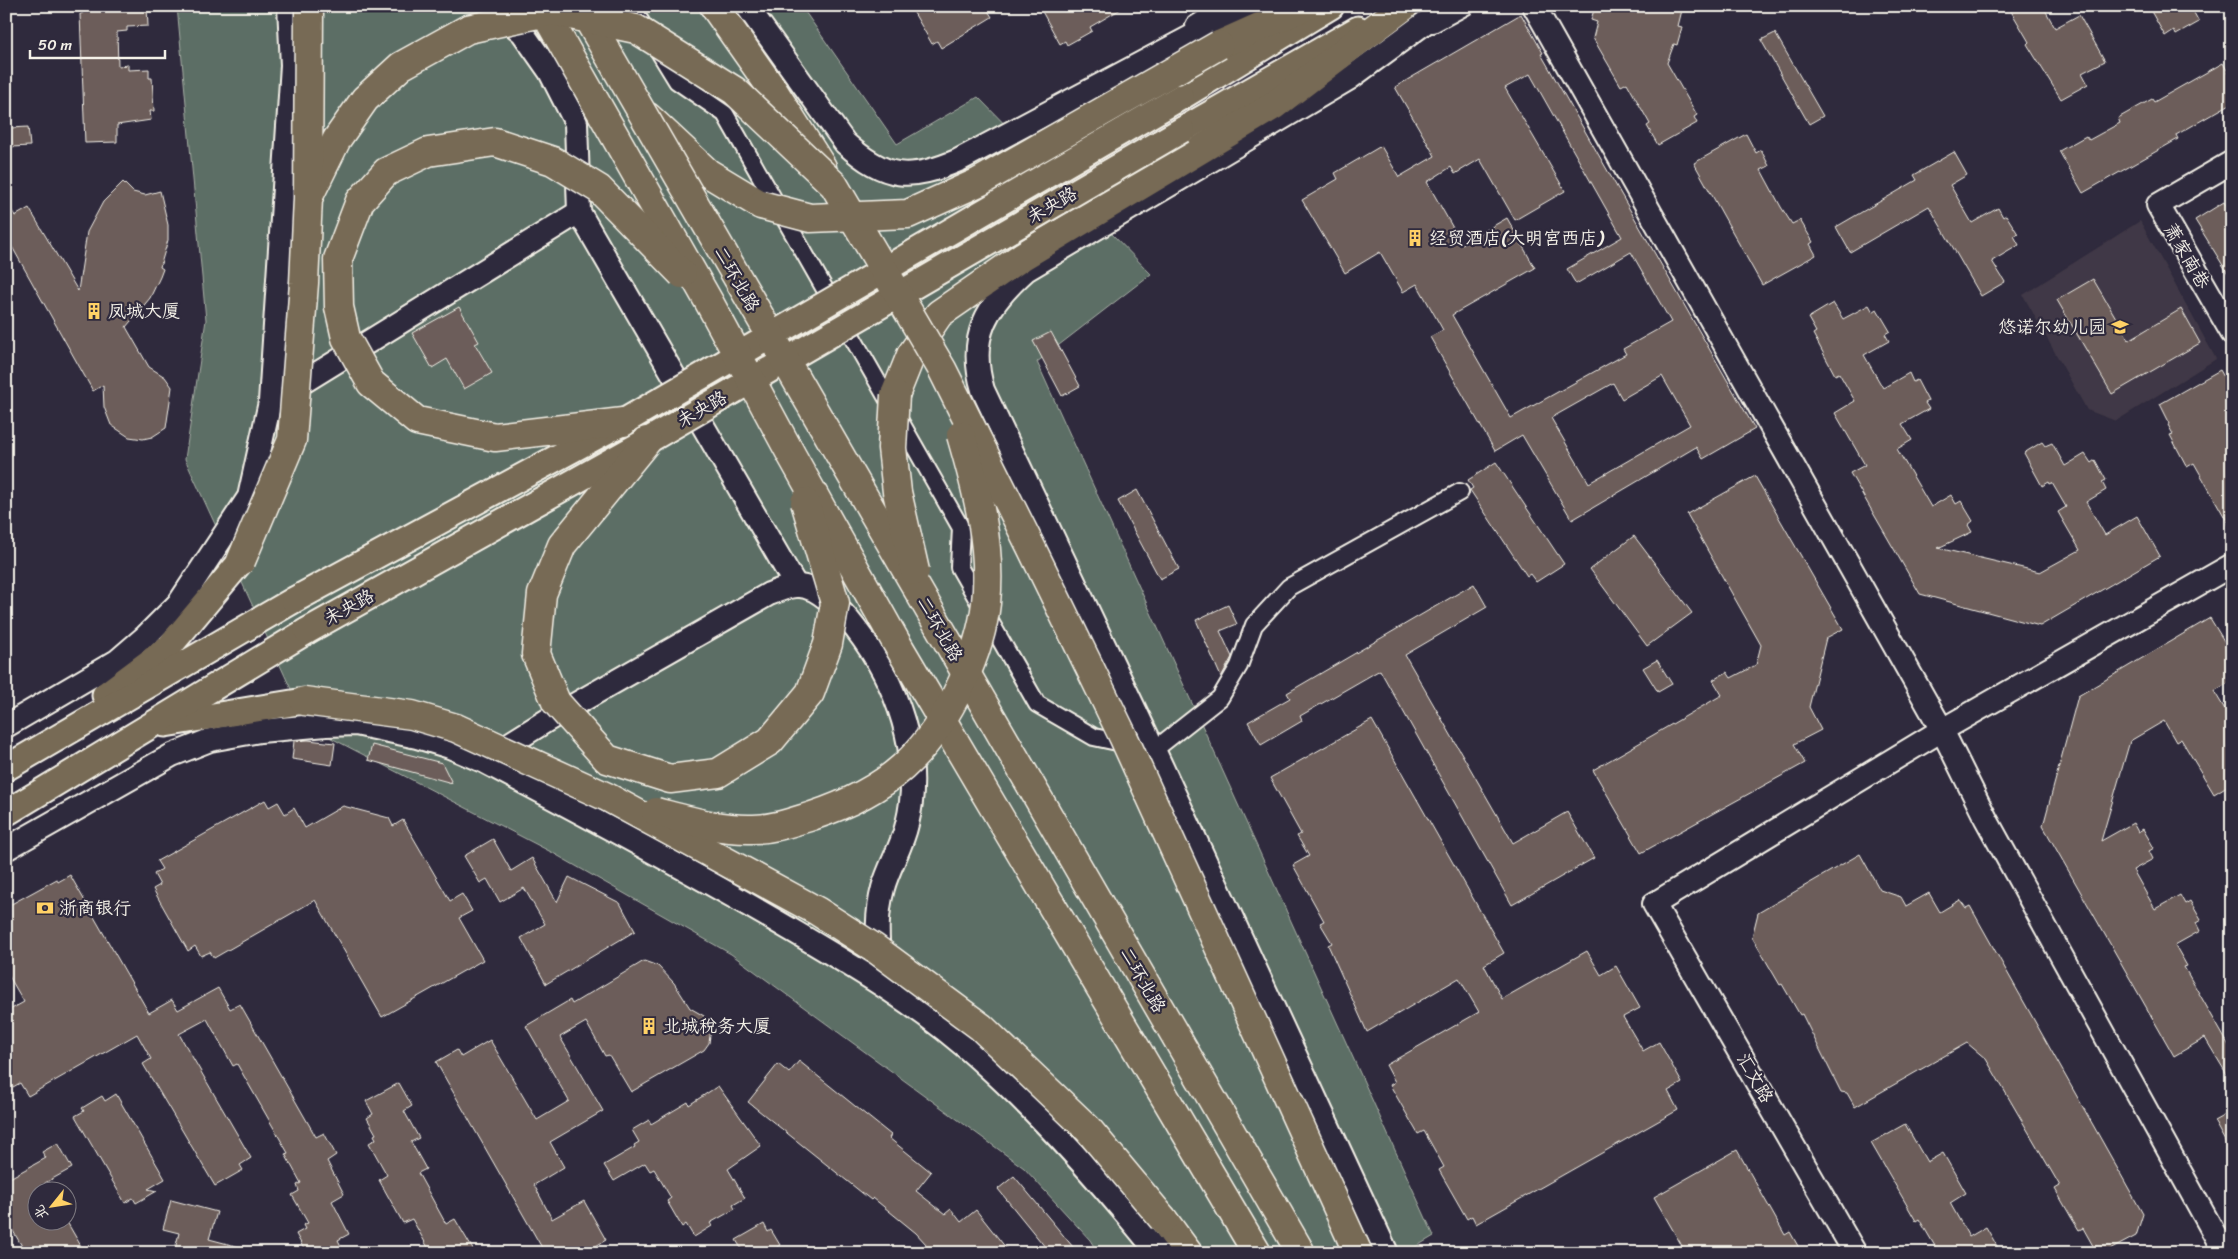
<svg xmlns="http://www.w3.org/2000/svg" width="2238" height="1259" font-family="Sriracha,'LXGW WenKai TC',sans-serif">
	<rect width="100%" height="100%" fill="#2f2a3d"/>
	<filter id="ink" filterUnits="userSpaceOnUse"><feTurbulence type="fractalNoise" baseFrequency=".02" numOctaves="2"/><feDisplacementMap in="SourceGraphic" scale="10" xChannelSelector="R" yChannelSelector="G"/><feConvolveMatrix kernelMatrix="1 2 1 2 8 2 1 2 1" color-interpolation-filters="sRGB"/></filter>
	<g filter="url(#ink)">
		<polygon fill="#413946" points="2140,221 2216,359 2116,421 2087,410 2023,295"/>
		<polygon fill="#5c6e65" stroke="#a8b0a6" points="177,6 801,6 897,144 978,97 1151,274 1037,362 1434,1236 1405,1253 1098,1253 1090,1240 1024,1168 731,954 553,853 308,726 185,459 206,320"/>
		<g fill="#6c5d5a" stroke="#f4f1e8" fill-rule="evenodd">
			<polygon points="910,6 985,6 992,17 941,48 937,41 932,44"/>
			<polygon points="1039,6 1126,6 1090,27 1092,31 1067,45 1065,41 1060,44"/>
			<polygon points="1595,6 1683,6 1678,26 1682,27 1677,45 1674,44 1667,63 1697,115 1694,117 1697,123 1658,145 1647,126 1650,124 1627,83 1621,86 1593,38 1597,22 1591,20"/>
			<polygon points="2008,6 2043,6 2055,28 2079,15 2105,61 2082,73 2088,84 2061,99 2027,44 2029,42"/>
			<polygon points="2148,6 2185,6 2188,11 2192,9 2199,22 2176,35 2174,30 2165,36"/>
			<polygon points="82,7 147,7 148,26 127,27 127,31 117,32 118,66 128,65 128,70 149,69 149,78 152,78 154,111 150,111 151,120 117,125 117,142 85,143 80,14 83,13"/>
			<path d="M1521,14l22,39 -2,1 214,375 -52,30 -7,-12 -124,73 -50,-85 -27,16 -65,-114 13,-7 -26,-46 -14,8 -23,-40 -35,21 -43,-73 36,-21 -3,-6 46,-27 18,31 36,-21 -40,-69zM1530,74l92,163 -55,32 9,15 55,-32 40,70 -48,27 3,5 -115,64 -59,-103 83,-47 -28,-50 -45,26 -35,-62 24,-15 4,7 25,-15 35,61 50,-29 -60,-103zM1662,376l28,49 -101,58 -38,-65 62,-35 9,16z"/>
			<polygon points="1775,33 1823,116 1809,124 1761,40"/>
			<polygon points="2223,63 2232,79 2232,103 2176,135 2178,139 2083,193 2059,151 2086,136 2089,140 2120,123 2118,118 2152,99 2154,102"/>
			<polygon points="28,127 30,146 12,147 11,128"/>
			<polygon points="1746,134 1756,153 1761,150 1769,166 1761,170 1781,207 1792,224 1800,220 1813,242 1810,244 1816,255 1762,285 1694,163"/>
			<polygon points="1954,152 1967,175 1950,185 1972,223 1998,208 2003,217 2006,215 2018,234 2014,236 2019,245 1992,261 2005,282 1981,296 1929,206 1850,252 1836,227 1917,180 1914,175"/>
			<polygon points="123,182 133,192 145,195 160,191 168,225 168,240 160,267 163,269 160,277 150,298 126,327 149,367 165,377 172,387 166,428 152,437 143,439 129,437 111,425 104,407 103,385 93,391 6,236 6,201 15,216 29,208 78,291 87,232 103,202"/>
			<polygon points="2224,202 2232,214 2232,280 2195,220"/>
			<polygon points="2093,279 2129,340 2181,309 2200,343 2112,394 2057,300"/>
			<polygon points="1833,303 1843,319 1869,305 1873,312 1877,309 1890,331 1885,334 1889,341 1864,355 1883,388 1909,373 1913,382 1917,380 1928,401 1925,403 1929,409 1902,424 1912,440 1897,449 1931,507 1951,495 1956,504 1961,501 1973,521 1968,525 1972,532 1938,548 2040,572 2080,550 2058,512 2066,507 2052,483 2050,484 2049,482 2042,486 2024,453 2042,442 2045,446 2052,443 2065,466 2085,454 2091,463 2095,460 2106,480 2102,482 2106,490 2086,502 2105,535 2137,516 2160,556 2040,626 1920,594 1850,473 1865,465 1835,413 1855,401 1839,373 1835,375 1813,334 1816,332 1808,318"/>
			<polygon points="459,307 479,342 475,344 492,373 464,389 447,359 432,368 412,333"/>
			<polygon points="1051,332 1080,386 1062,396 1033,341"/>
			<polygon points="2220,370 2232,391 2232,530 2194,463 2187,467 2170,435 2173,434 2168,425 2170,424 2160,404"/>
			<polygon points="1496,462 1564,564 1536,582 1530,574 1527,576 1470,490 1473,488 1468,480"/>
			<polygon points="1755,476 1843,629 1826,638 1809,707 1821,730 1794,744 1805,763 1641,853 1593,770 1722,695 1713,680 1727,672 1731,678 1756,665 1761,645 1687,514"/>
			<polygon points="1137,490 1179,569 1160,579 1118,501"/>
			<polygon points="1634,536 1692,613 1647,646 1590,569"/>
			<polygon points="1474,584 1487,607 1405,655 1513,843 1567,812 1594,858 1512,905 1380,670 1300,716 1302,721 1261,745 1248,722 1290,698 1287,693"/>
			<polygon points="1228,605 1237,624 1220,631 1232,657 1221,677 1196,620"/>
			<polygon points="2210,618 2232,654 2232,681 2214,691 2232,721 2232,783 2214,794 2181,739 2176,742 2164,721 2130,741 2101,841 2133,823 2138,832 2143,829 2154,848 2149,851 2153,859 2133,870 2155,909 2180,895 2185,904 2190,901 2201,920 2196,923 2200,931 2175,945 2187,966 2184,967 2232,1051 2232,1083 2205,1038 2174,1056 2043,826 2078,696"/>
			<polygon points="1657,660 1672,684 1658,692 1643,668"/>
			<polygon points="1372,720 1504,953 1484,965 1502,999 1587,951 1601,975 1616,966 1640,1008 1623,1017 1643,1051 1659,1042 1682,1083 1668,1091 1678,1110 1476,1224 1472,1216 1467,1219 1439,1170 1444,1167 1424,1131 1418,1134 1390,1085 1395,1082 1386,1065 1479,1012 1459,978 1367,1032 1328,945 1332,943 1320,923 1324,921 1293,865 1309,856 1297,836 1301,834 1270,778"/>
			<polygon points="308,740 335,743 332,765 292,759 294,741"/>
			<polygon points="372,745 442,763 452,783 368,760"/>
			<polygon points="265,800 269,807 278,802 285,814 294,808 305,828 343,806 389,818 393,826 403,820 450,901 462,894 472,911 459,918 483,960 382,1017 315,900 214,958 210,952 201,956 195,946 188,951 153,889 160,885 154,874 162,869 157,861"/>
			<polygon points="493,839 511,871 532,858 557,902 569,877 620,903 635,931 546,984 521,938 545,924 524,888 500,902 487,879 480,883 464,856"/>
			<polygon points="1860,854 1880,890 1901,897 1906,906 1929,893 1940,912 1960,900 1966,908 1970,906 2143,1214 2136,1236 2104,1253 2097,1253 2083,1228 2079,1230 2071,1217 2055,1189 2060,1186 1986,1059 1967,1043 1855,1107 1847,1093 1841,1092 1802,1014 1800,1015 1782,984 1780,985 1752,937 1758,913"/>
			<polygon points="70,875 149,1013 172,1000 178,1010 218,988 230,1009 240,1004 316,1137 324,1133 336,1155 327,1161 344,1194 332,1201 349,1234 338,1240 341,1246 328,1253 306,1253 296,1234 305,1229 303,1225 308,1223 292,1195 299,1191 297,1185 301,1183 285,1154 288,1153 237,1064 233,1066 207,1019 179,1034 251,1158 240,1165 243,1170 215,1186 143,1064 151,1059 137,1034 28,1096 20,1083 6,1091 6,1012 24,1002 6,971 6,907 57,879 58,882"/>
			<polygon points="644,961 658,966 674,983 690,1008 704,1016 711,1028 709,1043 704,1050 631,1092 609,1055 605,1056 586,1022 560,1037 603,1111 550,1142 564,1167 534,1185 552,1219 584,1201 606,1240 584,1253 545,1253 436,1062 457,1050 461,1057 490,1040 537,1120 569,1101 526,1026 570,1000 572,1004"/>
			<polygon points="799,1061 891,1135 889,1138 931,1172 916,1191 945,1214 951,1209 961,1222 976,1210 1010,1253 917,1253 926,1244 916,1233 873,1198 871,1200 748,1102 778,1064 789,1073"/>
			<polygon points="399,1083 412,1106 404,1111 419,1138 411,1142 426,1169 418,1173 446,1224 455,1219 475,1253 431,1253 412,1219 403,1223 379,1180 387,1175 369,1143 376,1139 374,1135 376,1134 367,1118 373,1114 366,1101"/>
			<polygon points="718,1086 761,1146 728,1169 745,1198 733,1205 735,1209 710,1223 712,1226 694,1237 686,1224 682,1227 667,1201 671,1198 654,1169 650,1171 645,1163 614,1181 604,1165 635,1147 634,1145 639,1142 632,1130 649,1120 651,1124 688,1102 689,1105"/>
			<polygon points="116,1094 165,1179 148,1189 157,1191 136,1203 133,1198 125,1203 75,1116 84,1111 82,1108 102,1096 105,1101"/>
			<polygon points="2232,1111 2232,1154 2214,1121"/>
			<polygon points="1905,1124 1927,1162 1943,1153 1966,1193 1950,1203 1969,1237 1986,1227 2001,1253 1939,1253 1919,1219 1916,1221 1871,1143"/>
			<polygon points="58,1143 72,1168 45,1183 50,1192 38,1192 38,1222 67,1222 85,1253 26,1253 6,1219 6,1180 46,1158 42,1152"/>
			<polygon points="1737,1150 1785,1235 1790,1232 1802,1253 1686,1253 1654,1197"/>
			<polygon points="1014,1176 1078,1253 1050,1253 998,1189"/>
			<polygon points="171,1200 217,1212 209,1239 243,1248 242,1253 174,1253 179,1233 163,1229"/>
			<polygon points="764,1224 768,1232 771,1230 780,1245 777,1247 780,1253 744,1253 736,1240"/>
		</g>
		<g fill="none" stroke-linecap="round" stroke-linejoin="round">
			<g stroke="#f4f1e8" stroke-width="20">
				<g id="street">
					<polyline points="631,6 677,81 725,114 961,528 959,567 1037,704 1094,737 1154,750 1220,698 1239,666 1254,625 1289,587 1460,492"/>
					<polyline points="1433,24 1466,6"/>
					<polyline points="1194,25 1224,6"/>
				</g>
			</g>
			<g stroke="#f4f1e8" stroke-width="26">
				<g id="secondary">
					<polyline points="489,6 522,32 550,72 576,123 579,212 796,586"/>
					<path d="M747,6l98,137c41,37 65,38 114,17l256,-136 46,-18"/>
					<polyline points="1534,6 1942,730 1986,819 2225,1253"/>
					<polyline points="2232,162 2158,205 2232,333"/>
					<polyline points="284,394 579,212"/>
					<polyline points="6,726 117,661 146,636 179,603 249,497 270,402 292,65 289,6"/>
					<path d="M490,756l56,-35 223,-127c8,-3 17,-7 26,-8 22,-2 48,26 60,42 42,54 69,128 52,196 -5,23 -18,42 -24,64 -7,26 -6,50 -3,76"/>
					<path d="M6,849l166,-94 38,-15 50,-9 66,-6 30,-1 61,13 33,10 33,14c103,54 205,108 305,167 66,39 135,79 192,132 65,58 123,125 178,193"/>
					<path d="M1387,1253l-233,-503 -171,-360c-16,-54 4,-85 43,-120l324,-192 87,-64 7,-8"/>
					<polyline points="1855,1253 1654,904 1942,730 2232,565"/>
				</g>
			</g>
			<g stroke="#f4f1e8" stroke-width="29">
				<g id="primary">
					<polyline points="1181,97 1331,6"/>
					<polyline points="1182,130 1358,29"/>
					<polyline points="105,695 168,648 241,561"/>
					<polyline points="165,724 304,701"/>
					<polyline points="6,768 294,600"/>
					<polyline points="6,813 307,631"/>
				</g>
			</g>
			<g stroke="#f4f1e8" stroke-width="31">
				<g id="highway">
					<polyline points="714,6 773,90 822,167"/>
					<polyline points="1219,45 1306,6"/>
					<polyline points="648,117 708,173 761,205"/>
					<polyline points="895,395 911,355 939,314 1023,256 1273,106 1404,6"/>
					<polyline points="1163,1219 1188,1253"/>
				</g>
			</g>
			<use href="#street" stroke="#2f2a3d" stroke-width="16"/>
			<use href="#secondary" stroke="#2f2a3d" stroke-width="22"/>
			<use href="#primary" stroke="#776a54" stroke-width="25"/>
			<use href="#highway" stroke="#776a54" stroke-width="28"/>
			<g stroke="#f4f1e8" stroke-width="29" stroke-linecap="butt">
				<g id="primary-bridge">
					<polyline points="294,600 623,422 1181,97"/>
					<polyline points="307,631 647,441 1182,130"/>
				</g>
			</g>
			<g stroke="#f4f1e8" stroke-width="31" stroke-linecap="butt">
				<g id="highway-bridge">
					<polyline points="541,6 709,302 792,456 896,642 1257,1253"/>
					<polyline points="581,7 1301,1253"/>
					<polyline points="308,198 337,139 365,99 401,66 468,29 552,11 636,29 735,91 834,185 942,369 1031,547 1123,736 1358,1253"/>
					<polyline points="761,205 810,218 908,214 979,182 1219,45"/>
					<polyline points="895,395 892,448 897,492 915,571"/>
					<polyline points="623,422 495,437 417,421 371,383 346,338 339,307 338,259 360,201 386,172 428,152 495,142 553,161 599,189 682,274"/>
					<polyline points="647,441 562,545 542,594 536,654 556,702 607,759 670,779 718,773 770,741 810,693 828,644 835,603 805,502"/>
					<polyline points="241,561 292,440 304,283 308,198 309,6"/>
					<polyline points="304,701 412,715 456,728 607,797 817,911 873,947 981,1027 1088,1129 1163,1219"/>
					<path d="M656,812c31,8 64,18 97,17 20,0 39,-7 59,-13 76,-25 116,-61 150,-133 12,-26 21,-52 24,-80 6,-57 -9,-113 -25,-168"/>
				</g>
			</g>
			<use href="#primary-bridge" stroke="#776a54" stroke-width="25"/>
			<use href="#highway-bridge" stroke="#776a54" stroke-width="28"/>
		</g>
	</g>
	<defs>
		<g id="building-bare" transform="scale(1.35)"><path d="M-4-6H4V6H1V3H-1V6H-4ZM-2.5-4.3h1.7v1.8h-1.7ZM.8-4.3h1.7v1.8H.8ZM-2.5-1h1.7V.8h-1.7ZM.8-1h1.7V.8H.8Z" fill="#ffd166" stroke="#2f2a3d" stroke-width="2.5" paint-order="stroke"/></g>
		<g id="school-bare" transform="scale(1.35)"><path d="M0-5L7-2L0 1L-7-2ZM-4 1L0 2.5L4 1V4Q0 6-4 4Z" fill="#ffd166" stroke="#2f2a3d" stroke-width="2.5" paint-order="stroke"/></g>
		<g id="bank-bare" transform="scale(1.35)"><path d="M-6-4H6V4H-6ZM0-2.3a2.3 2.3 0 1 0 0 4.6a2.3 2.3 0 1 0 0-4.6Z" fill="#ffd166" stroke="#2f2a3d" stroke-width="2.5" paint-order="stroke"/></g>
	</defs>
	<g fill-rule="evenodd">
		<use href="#building-bare" x="1415" y="238"/>
		<use href="#building-bare" x="94" y="311"/>
		<use href="#school-bare" x="2120" y="327"/>
		<use href="#bank-bare" x="45" y="908"/>
		<use href="#building-bare" x="649" y="1026"/>
	</g>
	<g text-anchor="middle" stroke-width="4.5" stroke-linejoin="round" paint-order="stroke">
		<g font-size="18" fill="#f4f1e8" stroke="#2f2a3d">
			<text transform="translate(1052 205) rotate(-30)" y="6">未央路</text>
			<text transform="translate(2187 256) rotate(60)" y="6">萧家南巷</text>
			<text transform="translate(737 279) rotate(60)" y="6">二环北路</text>
			<text transform="translate(702 409) rotate(-30)" y="6">未央路</text>
			<text transform="translate(349 607) rotate(-29)" y="6">未央路</text>
			<text transform="translate(940 629) rotate(60)" y="6">二环北路</text>
			<text transform="translate(1143 980) rotate(60)" y="6">二环北路</text>
			<text transform="translate(1755 1078) rotate(60)" y="6">汇文路</text>
		</g>
		<g font-size="18" fill="#f4f1e8" stroke="#2f2a3d" text-anchor="start">
			<text x="1429" y="244">经贸酒店(大明宫西店)</text>
			<text x="108" y="317">凤城大厦</text>
			<text x="2106" y="333" text-anchor="end">悠诺尔幼儿园</text>
			<text x="59" y="914">浙商银行</text>
			<text x="663" y="1032">北城税务大厦</text>
		</g>
	</g>
	<rect width="2238" height="1259" fill="none" stroke="#2f2a3d" stroke-width="25"/>
	<rect x="12" y="12" width="2213" height="1234" fill="none" stroke="#f4f1e8" stroke-width="2" filter="url(#ink)"/>
	<g transform="translate(52 1206) rotate(240)"><circle r="24" fill="#2f2a3d" stroke="#7e7a81"/>
	<path d="M0-4L9 19L0 12L-9 19Z" fill="#ffd166"/>
	<text y="-8" font-size="14" font-weight="bold" text-anchor="middle" fill="#f4f1e8">北</text>
	</g>
	<path d="M30 50v8h135v-8" fill="none" stroke="#f4f1e8" stroke-width="2.5"/>
	<text x="38" y="50" font-size="15" fill="#f4f1e8" stroke="#2f2a3d" stroke-width="4" paint-order="stroke">50 m</text>
</svg>
